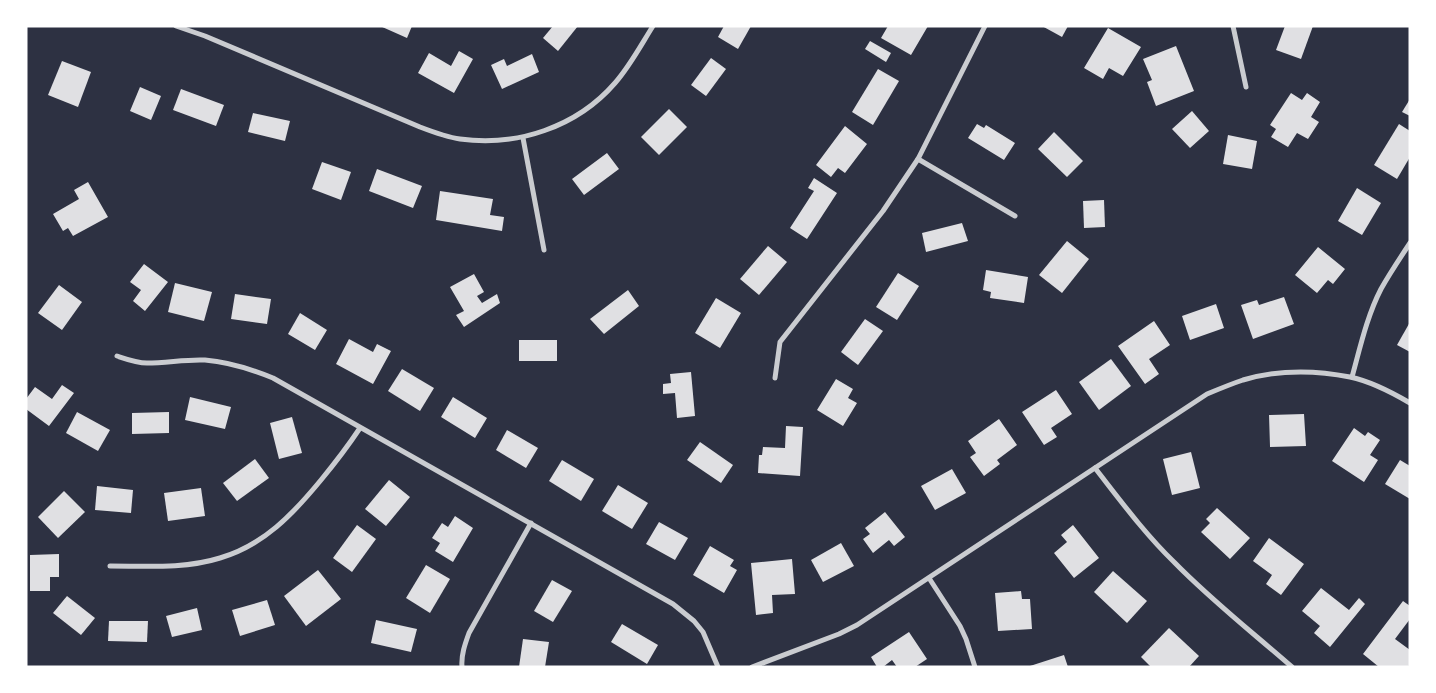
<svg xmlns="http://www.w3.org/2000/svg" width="1436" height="693" font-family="Figtree,sans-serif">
	<rect width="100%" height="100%" fill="#2d3142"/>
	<g fill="#e0e0e3">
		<polygon points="380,26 412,26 407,38"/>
		<polygon points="553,26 578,26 558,51 543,38"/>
		<polygon points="724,26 751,26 738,49 718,37"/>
		<polygon points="888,26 895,27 928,26 911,55 881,38"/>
		<polygon points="1042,26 1068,26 1062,37"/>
		<polygon points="1285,26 1313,26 1301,59 1276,50"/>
		<polygon points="1108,28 1141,47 1123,76 1109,68 1103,79 1084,68"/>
		<polygon points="870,41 891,53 886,62 865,49"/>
		<polygon points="1176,46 1194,91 1156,106 1147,82 1152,80 1143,59"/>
		<polygon points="459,51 473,59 454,93 418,73 429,53 451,66"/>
		<polygon points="532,54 539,72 502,89 491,65 504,59 507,66"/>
		<polygon points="711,58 726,69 706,96 691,85"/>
		<polygon points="62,61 91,72 78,107 48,95"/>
		<polygon points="878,69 899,81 873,125 852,112"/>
		<polygon points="140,87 161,96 151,120 130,111"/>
		<polygon points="181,89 224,105 216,126 173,110"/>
		<polygon points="1291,93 1302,100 1307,93 1320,102 1311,117 1319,122 1308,139 1297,133 1288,147 1271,137 1276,129 1270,125"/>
		<polygon points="1410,99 1410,116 1402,112"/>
		<polygon points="669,109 687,127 659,155 641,137"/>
		<polygon points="1192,111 1209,131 1190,148 1172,129"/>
		<polygon points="253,113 290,121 285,141 248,132"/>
		<polygon points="977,124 984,128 986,125 1015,143 1004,160 968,138"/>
		<polygon points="1399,124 1410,131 1410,157 1397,179 1374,165"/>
		<polygon points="845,126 867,144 845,173 838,168 831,177 816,165"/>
		<polygon points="1054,132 1083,161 1067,177 1038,149"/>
		<polygon points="1228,135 1257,141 1252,169 1223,164"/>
		<polygon points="607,153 619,169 584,195 572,179"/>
		<polygon points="322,162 351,172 341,200 312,189"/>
		<polygon points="377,169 422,186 413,208 369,191"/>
		<polygon points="814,178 837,193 807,239 790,228 814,191 808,188"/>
		<polygon points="88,182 108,217 73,236 68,228 63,231 53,214 79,199 74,190"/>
		<polygon points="1357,188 1381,203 1362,235 1338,221"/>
		<polygon points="440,191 493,199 490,215 504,217 502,231 436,220"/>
		<polygon points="1104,200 1105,227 1084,228 1083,201"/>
		<polygon points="962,223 968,241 926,252 922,233"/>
		<polygon points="1067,241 1089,259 1062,293 1039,275"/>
		<polygon points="768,246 787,262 759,295 740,279"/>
		<polygon points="1318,247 1345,269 1333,284 1328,280 1317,293 1295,275"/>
		<polygon points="144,264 168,282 145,311 133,301 141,290 130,282"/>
		<polygon points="986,270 1028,277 1024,303 990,298 991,292 983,290"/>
		<polygon points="898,273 919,286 897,320 876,307"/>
		<polygon points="474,274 484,292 477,296 482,303 497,294 500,303 464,327 456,315 464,311 450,287"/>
		<polygon points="175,283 212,292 204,321 168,312"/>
		<polygon points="59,285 82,302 62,330 38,313"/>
		<polygon points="628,290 639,306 604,334 590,319"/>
		<polygon points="235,294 271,299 267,324 231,319"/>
		<polygon points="1284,297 1294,324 1253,339 1241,305 1257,300 1259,305"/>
		<polygon points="716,298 741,313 720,348 695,333"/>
		<polygon points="1216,304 1224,328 1190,340 1182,316"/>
		<polygon points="300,313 327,330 315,350 288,334"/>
		<polygon points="865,319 883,331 858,365 841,352"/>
		<polygon points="1154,321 1170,345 1149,359 1159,374 1145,384 1118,346"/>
		<polygon points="1410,322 1410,352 1397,345"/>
		<polygon points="349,339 373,352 377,344 391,351 373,384 336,364"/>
		<rect x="519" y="340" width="38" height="21"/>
		<polygon points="1111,359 1131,386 1099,410 1079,382"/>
		<polygon points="402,369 434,388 420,411 388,391"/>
		<polygon points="691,372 695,416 677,418 675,393 663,394 663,384 671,383 670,374"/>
		<polygon points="836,379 853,389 848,398 857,403 843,426 817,410"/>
		<polygon points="62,385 74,393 49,426 26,409 26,399 35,387 52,399"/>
		<polygon points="1056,390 1072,414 1051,428 1057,437 1044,445 1022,412"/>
		<polygon points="190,397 231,407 225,429 185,420"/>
		<polygon points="453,397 487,418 475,438 441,417"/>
		<polygon points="77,412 110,430 98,451 66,433"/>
		<polygon points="169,412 169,433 132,434 132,413"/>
		<polygon points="1304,414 1306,446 1270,447 1269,415"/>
		<polygon points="292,417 302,453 279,459 270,423"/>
		<polygon points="999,419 1017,445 997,460 1000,464 984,476 970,457 976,453 968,441"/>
		<polygon points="786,426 803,427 800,476 758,473 759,455 762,455 763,447 785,448"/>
		<polygon points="1354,428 1365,436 1368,432 1380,440 1370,455 1378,460 1364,482 1332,461"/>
		<polygon points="507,430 538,448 526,468 496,450"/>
		<polygon points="700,442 733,465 721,483 687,460"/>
		<polygon points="1191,452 1200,488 1172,495 1163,459"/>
		<polygon points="255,459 269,478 237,501 223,483"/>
		<polygon points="562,460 594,479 581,501 549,481"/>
		<polygon points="1400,460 1410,466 1410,499 1385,484"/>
		<polygon points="952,469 966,493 935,510 921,486"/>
		<polygon points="389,480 410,497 386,526 365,509"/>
		<polygon points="618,485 648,503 632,529 602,511"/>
		<polygon points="97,486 133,490 131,513 95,510"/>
		<polygon points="201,488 205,516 168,521 164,493"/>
		<polygon points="64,491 85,512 58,538 38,517"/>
		<polygon points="1217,508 1250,538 1230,559 1201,532 1210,523 1206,519"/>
		<polygon points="885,512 905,537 894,546 889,540 873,553 863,539 870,534 865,528"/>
		<polygon points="455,516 473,528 453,562 435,551 440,543 432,538 442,523 448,527"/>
		<polygon points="659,522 688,538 675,560 646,544"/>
		<polygon points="357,525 376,539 352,572 333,558"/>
		<polygon points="1073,525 1099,558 1074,578 1054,553 1067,542 1061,535"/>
		<polygon points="1269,538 1304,564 1281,595 1266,584 1272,575 1253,561"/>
		<polygon points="841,543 854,566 823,582 811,560"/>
		<polygon points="710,546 734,560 730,566 737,570 724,593 693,575"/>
		<polygon points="59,554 59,577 50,577 50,591 30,591 30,555"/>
		<polygon points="792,559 795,594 772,595 773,613 756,615 751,563"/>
		<polygon points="426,565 450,579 430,613 406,598"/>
		<polygon points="318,570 341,599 306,626 284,596"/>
		<polygon points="1113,571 1147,601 1127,623 1094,592"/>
		<polygon points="552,580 572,591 553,622 534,611"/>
		<polygon points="1321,588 1349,610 1359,598 1365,604 1330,647 1314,633 1320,626 1302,611"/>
		<polygon points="1021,591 1022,599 1030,599 1032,629 998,631 995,593"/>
		<polygon points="67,596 95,618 81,635 53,613"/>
		<polygon points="267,600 275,625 240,636 232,610"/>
		<polygon points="1403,601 1410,606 1410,619 1395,639 1410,650 1410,664 1408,667 1379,667 1363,654"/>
		<polygon points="197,608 202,630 172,637 166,616"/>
		<polygon points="376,620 417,629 411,652 371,643"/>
		<polygon points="109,621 148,621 147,642 108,641"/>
		<polygon points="622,624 658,645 647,664 611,642"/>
		<polygon points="1169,628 1199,656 1189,667 1151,667 1141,657"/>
		<polygon points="909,632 927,659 915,667 897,667 892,660 883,667 877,667 871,657"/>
		<polygon points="523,639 549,642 545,667 519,667"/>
		<polygon points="1064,655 1068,667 1030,667 1030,666"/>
	</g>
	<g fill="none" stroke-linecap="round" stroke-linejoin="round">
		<g stroke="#caccd0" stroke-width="5">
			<path d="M176,26l29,10 215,91c13,5 26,10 40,12 57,8 117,-12 155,-56 15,-17 26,-38 38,-57"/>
			<polyline points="1233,26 1246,87"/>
			<polyline points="523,138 544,250"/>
			<polyline points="918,159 1015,216"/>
			<path d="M117,356c9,3 20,7 30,7 20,0 39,-4 58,-3 24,2 46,9 68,18l400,226 21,17 9,11 15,35"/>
			<path d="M1352,377c8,-29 15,-61 29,-88 9,-16 19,-31 29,-46"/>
			<polyline points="775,378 780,342 883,211 918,159 985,26"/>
			<path d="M1095,468c25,32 50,66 79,94 37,38 78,70 118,105"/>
			<path d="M110,566c36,0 75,3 110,-8 44,-13 73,-44 101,-78 14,-17 27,-34 39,-52"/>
			<polyline points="929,578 960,626 966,639 975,667"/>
			<path d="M462,667c-1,-12 3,-23 7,-34l62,-110"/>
			<path d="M752,667l87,-33 18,-9 350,-231c12,-5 24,-10 36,-14 34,-10 72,-10 107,-3 19,4 43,16 60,26"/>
		</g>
	</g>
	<rect width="1436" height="693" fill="none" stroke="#ffffff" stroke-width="55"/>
</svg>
